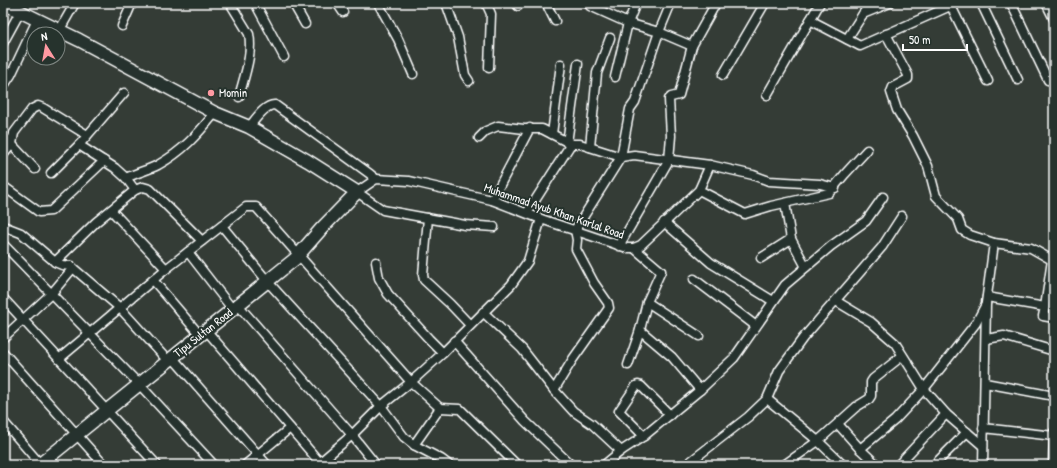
<svg xmlns="http://www.w3.org/2000/svg" width="1057" height="468" font-family="'Patrick Hand',sans-serif">
	<rect width="100%" height="100%" fill="#343c36"/>
	<filter id="ink" filterUnits="userSpaceOnUse"><feTurbulence type="fractalNoise" baseFrequency=".025" numOctaves="2"/><feDisplacementMap in="SourceGraphic" scale="8" xChannelSelector="R" yChannelSelector="G"/><feConvolveMatrix kernelMatrix="1 2 1 2 8 2 1 2 1" color-interpolation-filters="sRGB"/></filter>
	<g filter="url(#ink)">
		<g fill="none" stroke-linecap="round" stroke-linejoin="round">
			<g stroke="#fff" stroke-width="11">
				<g id="street">
					<path d="M230,3l19,31c4,20 -5,43 -10,63"/>
					<polyline points="255,3 284,57"/>
					<polyline points="293,3 305,24"/>
					<polyline points="337,3 343,12"/>
					<polyline points="378,3 398,39 413,74"/>
					<polyline points="446,3 458,37 465,75 469,81"/>
					<polyline points="486,3 491,14 489,68"/>
					<polyline points="517,3 518,6"/>
					<polyline points="546,3 555,21"/>
					<polyline points="588,3 590,6 628,23 659,32 692,46"/>
					<polyline points="981,3 1018,80"/>
					<polyline points="1011,3 1048,80"/>
					<polyline points="1046,3 1054,19"/>
					<polyline points="951,6 988,81"/>
					<polyline points="863,14 890,3"/>
					<polyline points="810,20 860,46 957,3"/>
					<polyline points="122,26 132,3"/>
					<polyline points="59,31 75,3"/>
					<polyline points="886,34 908,75 908,79 893,87 891,92 897,110 913,136 928,166 936,196 958,219 962,230 970,235 994,243 1031,248 1052,260 1054,260"/>
					<polyline points="847,39 870,3"/>
					<polyline points="3,43 20,12"/>
					<polyline points="723,75 765,3"/>
					<polyline points="615,77 628,23 636,3"/>
					<polyline points="3,87 11,75 37,20"/>
					<polyline points="767,95 820,3"/>
					<path d="M249,127c6,-7 16,-23 26,-22l95,69 6,5"/>
					<polyline points="552,134 561,64"/>
					<polyline points="3,135 35,169"/>
					<polyline points="479,138 486,131 498,126 524,129 542,129 571,144 580,144 621,157 634,155 710,165 753,175 769,181 820,184 835,188"/>
					<polyline points="567,143 578,64"/>
					<polyline points="79,145 115,168 126,178 135,190"/>
					<polyline points="590,147 597,73 610,38"/>
					<polyline points="3,155 12,144 14,133 32,109 38,106 43,108 87,135"/>
					<polyline points="51,173 79,145 124,93"/>
					<path d="M126,178c10,-5 22,-8 32,-13 25,-14 39,-30 57,-52"/>
					<polyline points="3,186 39,212 51,211 104,161"/>
					<polyline points="699,190 745,214 771,206 829,193 845,174 867,150"/>
					<polyline points="492,200 530,128"/>
					<polyline points="785,203 791,239 806,267"/>
					<polyline points="111,210 166,269"/>
					<polyline points="527,213 571,144"/>
					<polyline points="428,218 423,275 424,280 450,304 470,325"/>
					<polyline points="664,222 711,263 773,301"/>
					<polyline points="3,226 21,233 55,262 62,265 71,266 73,268 120,308 168,361"/>
					<polyline points="222,226 268,282 381,406 404,437 414,445 441,459 449,465"/>
					<polyline points="494,227 465,225 383,210 357,192 376,179 409,181 492,200 541,219 627,248 634,248 641,245 699,190 710,165"/>
					<polyline points="3,244 139,384 214,465"/>
					<polyline points="619,246 669,160 671,136 669,99 671,97 679,95 692,46 716,3"/>
					<polyline points="188,252 233,310"/>
					<polyline points="761,258 791,239"/>
					<polyline points="55,262 96,222 135,190 143,187 150,189 202,241"/>
					<polyline points="376,262 379,278 388,294 429,339 443,353"/>
					<polyline points="694,279 756,326"/>
					<polyline points="153,280 200,335"/>
					<polyline points="987,297 1045,307 1043,316 1054,318"/>
					<polyline points="3,298 157,465"/>
					<polyline points="836,301 871,322 895,343 924,389 946,414 983,446"/>
					<polyline points="647,302 699,336"/>
					<polyline points="239,306 352,435 376,465"/>
					<polyline points="1045,307 1052,260"/>
					<polyline points="483,312 522,349 554,390 573,411 592,424 621,451"/>
					<polyline points="206,330 322,465"/>
					<polyline points="640,330 672,357 700,390"/>
					<polyline points="3,338 52,293 73,268"/>
					<polyline points="986,339 1004,336 1054,351"/>
					<polyline points="454,341 525,421 571,465"/>
					<polyline points="3,352 104,465"/>
					<polyline points="172,357 267,465"/>
					<polyline points="59,359 166,269 246,207 256,207 411,382 440,408 414,445"/>
					<polyline points="628,365 640,330 647,302 661,271 634,248"/>
					<polyline points="985,383 1054,396"/>
					<polyline points="554,390 573,359 609,308 608,303 594,283 576,249 577,240 575,230 621,157 630,109 635,102 659,32 671,3"/>
					<polyline points="767,399 818,441 843,465"/>
					<polyline points="440,408 460,409 517,465"/>
					<polyline points="3,421 41,465"/>
					<polyline points="838,424 860,449"/>
					<polyline points="983,428 1054,436"/>
					<polyline points="644,436 619,411 636,386 638,385 641,386 670,415"/>
					<polyline points="245,465 290,428"/>
					<polyline points="317,465 352,435 381,406 411,382 443,353 511,285 528,261 541,219"/>
					<polyline points="604,465 621,451 644,436 700,390 734,358 785,285 831,246 866,221 883,197"/>
					<polyline points="686,465 748,417 767,399 779,371 803,338 882,247 902,216"/>
					<polyline points="784,465 818,441 856,407 869,399 871,396 871,382 873,379 902,356"/>
					<polyline points="877,465 860,449 895,420 924,389 976,323 986,304"/>
					<polyline points="898,465 946,414"/>
					<polyline points="934,465 967,432"/>
					<polyline points="983,465 986,303 994,243"/>
					<polyline points="1053,465 1054,432"/>
				</g>
			</g>
			<g stroke="#fff" stroke-width="15">
				<polyline id="secondary" points="3,3 79,40 215,113 249,127 308,161 357,192 322,228 295,259 39,465"/>
			</g>
			<use href="#street" stroke="#26332d" stroke-width="8"/>
			<use href="#secondary" stroke="#26332d" stroke-width="12"/>
		</g>
	</g>
	<circle fill="#ff9aa2" stroke="#26332d" stroke-width="1.5" cx="211" cy="93" r="4"/>
	<g text-anchor="middle" stroke-width="4" stroke-linejoin="round" paint-order="stroke">
		<g font-size="12" fill="#fff" stroke="#26332d" text-anchor="start">
			<text x="219" y="97">Momin</text>
		</g>
		<g font-size="12" fill="#fff" stroke="#26332d">
			<text transform="translate(554 211) rotate(19)" y="4">Muhammad Ayub Khan Karlal Road</text>
			<text transform="translate(203 333) rotate(-38)" y="4">Tipu Sultan Road</text>
		</g>
	</g>
	<rect width="1057" height="468" fill="none" stroke="#26332d" stroke-width="16"/>
	<rect x="8" y="8" width="1041" height="452" fill="none" stroke="#fff" stroke-width="1.5" filter="url(#ink)"/>
	<g transform="translate(46 46) rotate(349)"><circle r="19" fill="#26332d" stroke="#7d8581"/>
	<path d="M0-3L7 15L0 10L-7 15Z" fill="#ff9aa2"/>
	<text y="-6" font-size="11" font-weight="bold" text-anchor="middle" fill="#ffffff">N</text>
	</g>
	<path d="M903 44v6h64v-6" fill="none" stroke="#ffffff" stroke-width="2"/>
	<text x="909" y="44" font-size="12" fill="#ffffff" stroke="#26332d" stroke-width="3" paint-order="stroke">50 m</text>
</svg>
